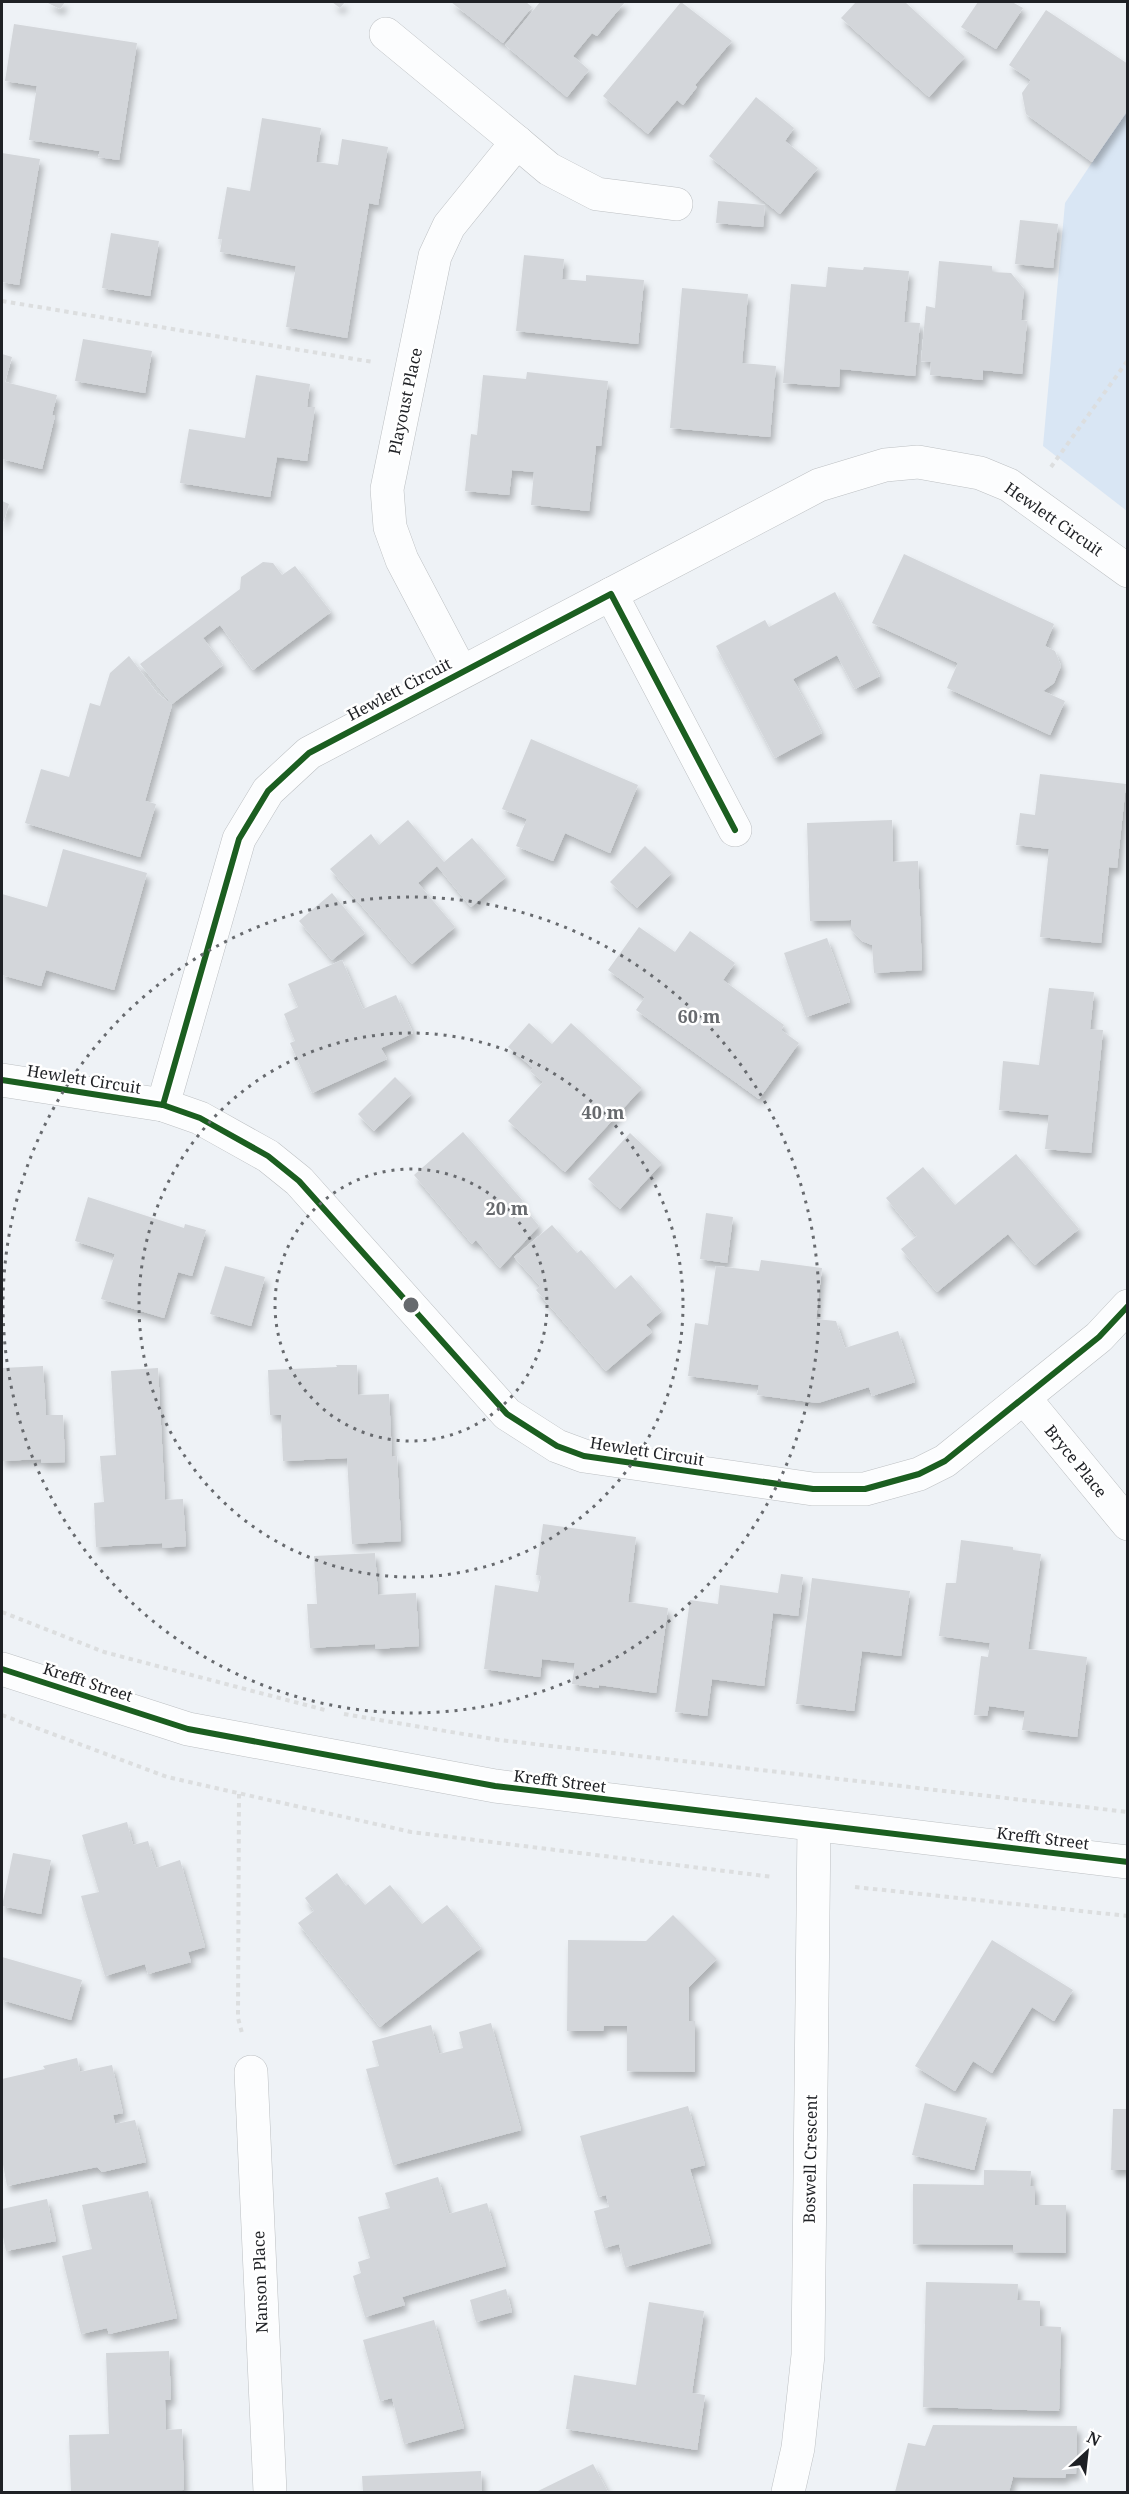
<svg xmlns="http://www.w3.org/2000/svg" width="1129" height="2494" font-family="'Noto Serif',serif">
	<defs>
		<filter id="shadow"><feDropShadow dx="3.5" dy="6" stdDeviation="3" flood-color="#0004"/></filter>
	</defs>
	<rect width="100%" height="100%" fill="#eef2f6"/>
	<polygon fill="#d9e6f4" points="1127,110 1127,511 1043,446 1065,203"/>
	<g fill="#d3d6da" filter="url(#shadow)">
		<polygon points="46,2 65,2 60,9"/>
		<polygon points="332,2 345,2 340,8"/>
		<polygon points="451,2 526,2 532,7 503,43"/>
		<polygon points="540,2 625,2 597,36 592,33 573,56 589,70 567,97 505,45"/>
		<polygon points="681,2 732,41 695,85 697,87 683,105 677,100 648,134 603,96"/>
		<polygon points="856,2 905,2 965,57 929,97 841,18"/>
		<polygon points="978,2 1012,2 1023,8 996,49 961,27"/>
		<polygon points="1046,10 1128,64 1128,110 1092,162 1026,114 1022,93 1031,80 1009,65"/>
		<polygon points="14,24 137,43 119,160 98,157 100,151 29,140 37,86 5,81"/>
		<polygon points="756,97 794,128 785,141 818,168 780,214 709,156"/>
		<polygon points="262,118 321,128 316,162 338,165 342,139 388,147 378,205 369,203 347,338 286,327 296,266 220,252 222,239 218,239 227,187 250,191"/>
		<polygon points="2,153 40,159 19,285 2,282"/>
		<polygon points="718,201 765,205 763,227 716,223"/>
		<polygon points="1020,220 1058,224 1053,268 1015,264"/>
		<polygon points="111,233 159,241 150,296 102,288"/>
		<polygon points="524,255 564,259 562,279 586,281 586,275 644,280 638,344 516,331"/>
		<polygon points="939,261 992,266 992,272 1011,273 1024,289 1021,320 1027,321 1022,374 983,370 983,380 930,375 931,362 921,361 926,306 935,308"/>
		<polygon points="828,267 863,270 864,267 909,271 904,322 920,323 915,376 840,369 839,387 783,383 791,284 826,287"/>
		<polygon points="682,288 748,294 742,363 776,366 770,437 670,428"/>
		<polygon points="83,339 152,351 145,393 75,381"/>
		<polygon points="2,354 12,357 5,382 57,395 52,415 55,416 42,469 2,459"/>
		<polygon points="527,372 608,381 601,446 596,446 589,511 531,505 534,472 512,470 509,495 465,491 471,434 477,435 483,375 526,379"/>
		<polygon points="256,375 310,384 307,407 315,407 307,461 277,457 270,497 180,483 189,429 245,438"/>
		<polygon points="2,501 9,504 2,526"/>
		<polygon points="904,554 1054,624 1045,646 1055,651 1061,666 1054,683 1043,691 1065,701 1050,735 947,688 958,663 872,623"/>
		<polygon points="263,562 273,563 282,575 295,566 331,612 253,670 220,625 203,638 223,665 172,704 140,664 240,589 241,577"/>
		<polygon points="835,592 880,676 855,689 837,655 793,679 822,733 775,758 716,646 765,620 769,627"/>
		<polygon points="129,656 157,693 172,705 145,801 156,804 140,857 25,823 41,769 69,777 90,703 100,706 110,673"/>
		<polygon points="531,739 638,785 610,853 565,833 553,861 516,846 527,819 502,809"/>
		<polygon points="1040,774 1126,784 1117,868 1109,867 1101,943 1040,937 1049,849 1016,845 1020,813 1035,815"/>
		<polygon points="408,820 444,862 472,838 506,877 471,907 437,866 418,883 455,927 412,964 330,869 371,834 379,845"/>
		<polygon points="892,820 893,862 918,861 922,970 874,973 872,945 862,941 851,930 851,920 810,921 807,823"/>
		<polygon points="645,846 672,873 637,908 610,882"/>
		<polygon points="63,849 147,873 114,990 46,970 41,986 2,975 2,894 47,907"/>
		<polygon points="332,893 365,933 332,960 299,921"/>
		<polygon points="639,927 675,952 690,931 735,963 723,980 784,1025 781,1030 799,1043 759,1099 636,1010 645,997 608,970"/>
		<polygon points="827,938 850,1002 806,1017 784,953"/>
		<polygon points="342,960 363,1009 396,995 413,1033 381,1048 387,1059 312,1093 290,1043 295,1041 284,1014 298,1007 288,984"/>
		<polygon points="1049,988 1094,992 1090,1029 1103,1030 1091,1153 1045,1149 1049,1115 999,1110 1003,1061 1039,1065"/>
		<polygon points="529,1023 552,1044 571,1023 642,1088 565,1172 508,1121 543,1082 530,1071 533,1068 508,1047"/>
		<polygon points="395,1077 412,1094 374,1131 358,1114"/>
		<polygon points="463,1132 523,1201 520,1203 539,1226 500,1268 476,1240 472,1244 414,1175"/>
		<polygon points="630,1133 662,1163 620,1209 588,1179"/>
		<polygon points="1016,1154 1079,1229 1035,1265 1008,1234 937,1292 901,1249 917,1236 886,1198 923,1167 955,1205"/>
		<polygon points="88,1197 184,1228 185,1224 206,1230 192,1276 178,1272 164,1318 101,1299 115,1254 75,1241"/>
		<polygon points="706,1213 733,1217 727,1263 700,1259"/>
		<polygon points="552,1225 577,1253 581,1250 615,1289 631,1275 662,1311 646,1325 652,1332 606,1371 536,1290 540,1286 514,1257"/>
		<polygon points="761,1260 822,1268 816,1319 836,1321 845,1348 898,1331 915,1382 872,1396 869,1387 818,1403 757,1395 759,1385 688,1376 695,1323 708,1325 716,1266 759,1271"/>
		<polygon points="225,1266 265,1277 251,1326 210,1314"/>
		<polygon points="336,1365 357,1365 358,1395 389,1394 392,1457 397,1456 401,1541 352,1544 347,1458 283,1461 281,1415 270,1415 268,1370 337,1367"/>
		<polygon points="43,1366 46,1415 63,1415 65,1462 41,1463 41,1459 2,1461 2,1368"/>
		<polygon points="158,1368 165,1500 183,1499 186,1546 163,1548 162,1543 96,1547 94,1503 104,1502 100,1456 116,1455 111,1371"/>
		<polygon points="543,1524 636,1537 628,1602 668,1608 656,1693 599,1685 599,1688 572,1684 575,1663 542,1659 540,1677 484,1669 495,1585 538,1592 541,1576 536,1575"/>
		<polygon points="961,1540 1013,1547 1013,1550 1041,1554 1028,1649 1087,1657 1077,1737 1022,1730 1025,1711 989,1706 987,1716 974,1715 981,1656 988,1657 990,1643 939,1636 946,1583 956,1583"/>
		<polygon points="375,1553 378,1595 416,1593 419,1646 376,1649 375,1644 310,1648 307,1604 317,1604 314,1556"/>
		<polygon points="781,1574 803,1577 798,1616 773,1613 764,1686 712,1679 707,1716 675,1712 690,1600 718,1604 720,1585 778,1593"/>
		<polygon points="812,1578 910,1591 901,1656 862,1651 854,1711 796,1704"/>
		<polygon points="127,1822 133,1845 148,1841 156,1868 180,1860 205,1947 188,1952 191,1962 148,1974 145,1964 105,1976 81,1896 99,1892 82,1835"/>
		<polygon points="13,1853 51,1860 41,1914 2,1906"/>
		<polygon points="337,1873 346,1886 348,1884 365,1905 390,1885 422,1924 447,1905 481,1948 380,2027 298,1923 314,1911 305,1898"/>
		<polygon points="673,1915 717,1959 689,1987 689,2021 695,2021 695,2072 627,2071 627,2026 604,2026 603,2031 567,2031 568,1940 646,1941"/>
		<polygon points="992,1940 1073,1990 1054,2021 1032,2007 992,2073 973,2061 955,2091 915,2066"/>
		<polygon points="2,1957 82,1980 71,2020 2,2000"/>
		<polygon points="491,2023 521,2130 393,2165 366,2069 379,2066 372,2041 431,2025 439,2054 463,2048 459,2032"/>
		<polygon points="77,2058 80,2072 112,2065 123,2113 113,2115 115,2124 135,2120 146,2162 102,2172 97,2167 7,2186 2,2159 2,2079 45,2069 43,2066"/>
		<polygon points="925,2103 987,2118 974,2170 912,2155"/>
		<polygon points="688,2106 705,2165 690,2169 711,2243 625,2267 619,2244 604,2248 594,2211 609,2207 606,2195 598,2197 580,2136"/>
		<polygon points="1113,2109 1128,2109 1128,2170 1111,2170"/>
		<polygon points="984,2170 1031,2171 1030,2186 1035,2186 1035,2205 1066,2205 1066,2253 1013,2252 1013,2245 913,2244 913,2184 984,2185"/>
		<polygon points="438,2177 449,2214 487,2203 506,2266 402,2297 405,2305 365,2317 353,2276 361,2273 358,2262 370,2258 358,2217 390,2208 385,2193"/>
		<polygon points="148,2191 177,2318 109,2334 107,2328 81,2334 62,2256 92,2249 82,2205"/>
		<polygon points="47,2199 56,2241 6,2251 2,2232 2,2209"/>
		<polygon points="926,2282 1018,2284 1017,2300 1040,2301 1040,2326 1061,2327 1059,2411 923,2407"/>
		<polygon points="506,2289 512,2312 476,2322 470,2300"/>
		<polygon points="649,2302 704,2311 692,2393 705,2395 697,2450 566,2429 574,2375 636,2385"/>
		<polygon points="434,2320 464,2428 404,2444 392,2398 380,2401 363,2340"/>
		<polygon points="169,2351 171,2400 165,2400 166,2430 182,2429 184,2490 71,2492 69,2435 109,2434 106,2353"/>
		<polygon points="933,2425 1077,2426 1076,2474 1066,2474 1065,2478 1013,2477 1009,2492 895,2492 908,2443 925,2446"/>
		<polygon points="593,2464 608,2492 536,2492"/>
		<polygon points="481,2471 482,2492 363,2492 362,2476"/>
	</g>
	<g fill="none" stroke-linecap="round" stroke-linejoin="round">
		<g stroke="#bdc0c3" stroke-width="34">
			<g id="minor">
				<polyline points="386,34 517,142 449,226 435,256 387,489 390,527 402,560 461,672"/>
				<polyline points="517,142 549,169 597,194 676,204"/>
				<polyline points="611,594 819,485 885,465 918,462 980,473 1009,485 1128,571"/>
				<polyline points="2,1080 163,1105 200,1118 268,1156 299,1181 507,1414 557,1446 584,1456 813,1489 865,1489 919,1474 945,1461 1099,1337 1128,1306"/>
				<polyline points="163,1105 239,839 268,791 309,753 611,594 735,830"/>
				<polyline points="1025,1399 1128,1524"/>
				<polyline points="2,1669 188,1729 495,1786 1128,1862"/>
				<polyline points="251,2072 270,2492"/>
				<polyline points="788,2492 798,2448 808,2355 814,1825"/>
			</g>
		</g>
		<g stroke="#dcdedf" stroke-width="4" stroke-dasharray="4.5 4.5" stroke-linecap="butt">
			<polyline points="2,301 373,362"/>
			<polyline points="1051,467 1128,360"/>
			<polyline points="2,1612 104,1652 325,1710"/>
			<polyline points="344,1714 499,1740 1128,1812"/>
			<polyline points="2,1715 167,1777 411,1832 773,1877"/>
			<polyline points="239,1794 238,2018 242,2033"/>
			<polyline points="855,1887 1128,1916"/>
		</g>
		<use href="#minor" stroke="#fcfdfe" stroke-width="33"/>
		<g stroke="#fff" stroke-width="10">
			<g id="cycleway">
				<polyline points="2,1080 163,1105 200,1118 268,1156 299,1181 507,1414 557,1446 584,1456 813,1489 865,1489 919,1474 945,1461 1099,1337 1128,1306"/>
				<polyline points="163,1105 239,839 268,791 309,753 611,594 735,830"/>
				<polyline points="2,1669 188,1729 495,1786 1128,1862"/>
			</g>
		</g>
		<use href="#cycleway" stroke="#1b5e20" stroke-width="6"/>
	</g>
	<g fill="none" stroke="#676a6e" stroke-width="3" stroke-dasharray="3 6">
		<circle cx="411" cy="1305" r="136"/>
		<circle cx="411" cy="1305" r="272"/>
		<circle cx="411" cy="1305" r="408"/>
	</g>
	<g text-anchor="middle" stroke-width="5" stroke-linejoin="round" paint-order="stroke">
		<g font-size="16" fill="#1f2125" stroke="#fff">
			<text transform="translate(405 401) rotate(-78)" y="6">Playoust Place</text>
			<text transform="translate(1054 519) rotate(35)" y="6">Hewlett Circuit</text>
			<text transform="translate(399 689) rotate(-28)" y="6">Hewlett Circuit</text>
			<text transform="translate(84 1079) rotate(9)" y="6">Hewlett Circuit</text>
			<text transform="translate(647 1451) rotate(9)" y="6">Hewlett Circuit</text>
			<text transform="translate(1076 1461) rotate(51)" y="6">Bryce Place</text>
			<text transform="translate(88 1682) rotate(18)" y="6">Krefft Street</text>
			<text transform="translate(560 1781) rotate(7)" y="6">Krefft Street</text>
			<text transform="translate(1043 1838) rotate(7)" y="6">Krefft Street</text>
			<text transform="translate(810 2159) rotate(-89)" y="6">Boswell Crescent</text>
			<text transform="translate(260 2282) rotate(-92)" y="6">Nanson Place</text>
		</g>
	</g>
	<circle cx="411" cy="1305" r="9" fill="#676a6e" stroke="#fff" stroke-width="3"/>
	<g font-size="18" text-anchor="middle" font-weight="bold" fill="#676a6e" stroke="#fff" stroke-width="5" stroke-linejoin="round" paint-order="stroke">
		<text x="699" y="1023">60 m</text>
		<text x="603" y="1119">40 m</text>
		<text x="507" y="1215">20 m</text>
	</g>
	<rect width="1129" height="2494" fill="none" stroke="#1f2125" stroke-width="6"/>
	<g transform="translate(1087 2452) rotate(27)" stroke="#ffffff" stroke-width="4.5" paint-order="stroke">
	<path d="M0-4.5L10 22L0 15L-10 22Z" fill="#1f2125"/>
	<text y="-9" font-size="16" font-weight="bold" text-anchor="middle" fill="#1f2125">N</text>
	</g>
</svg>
